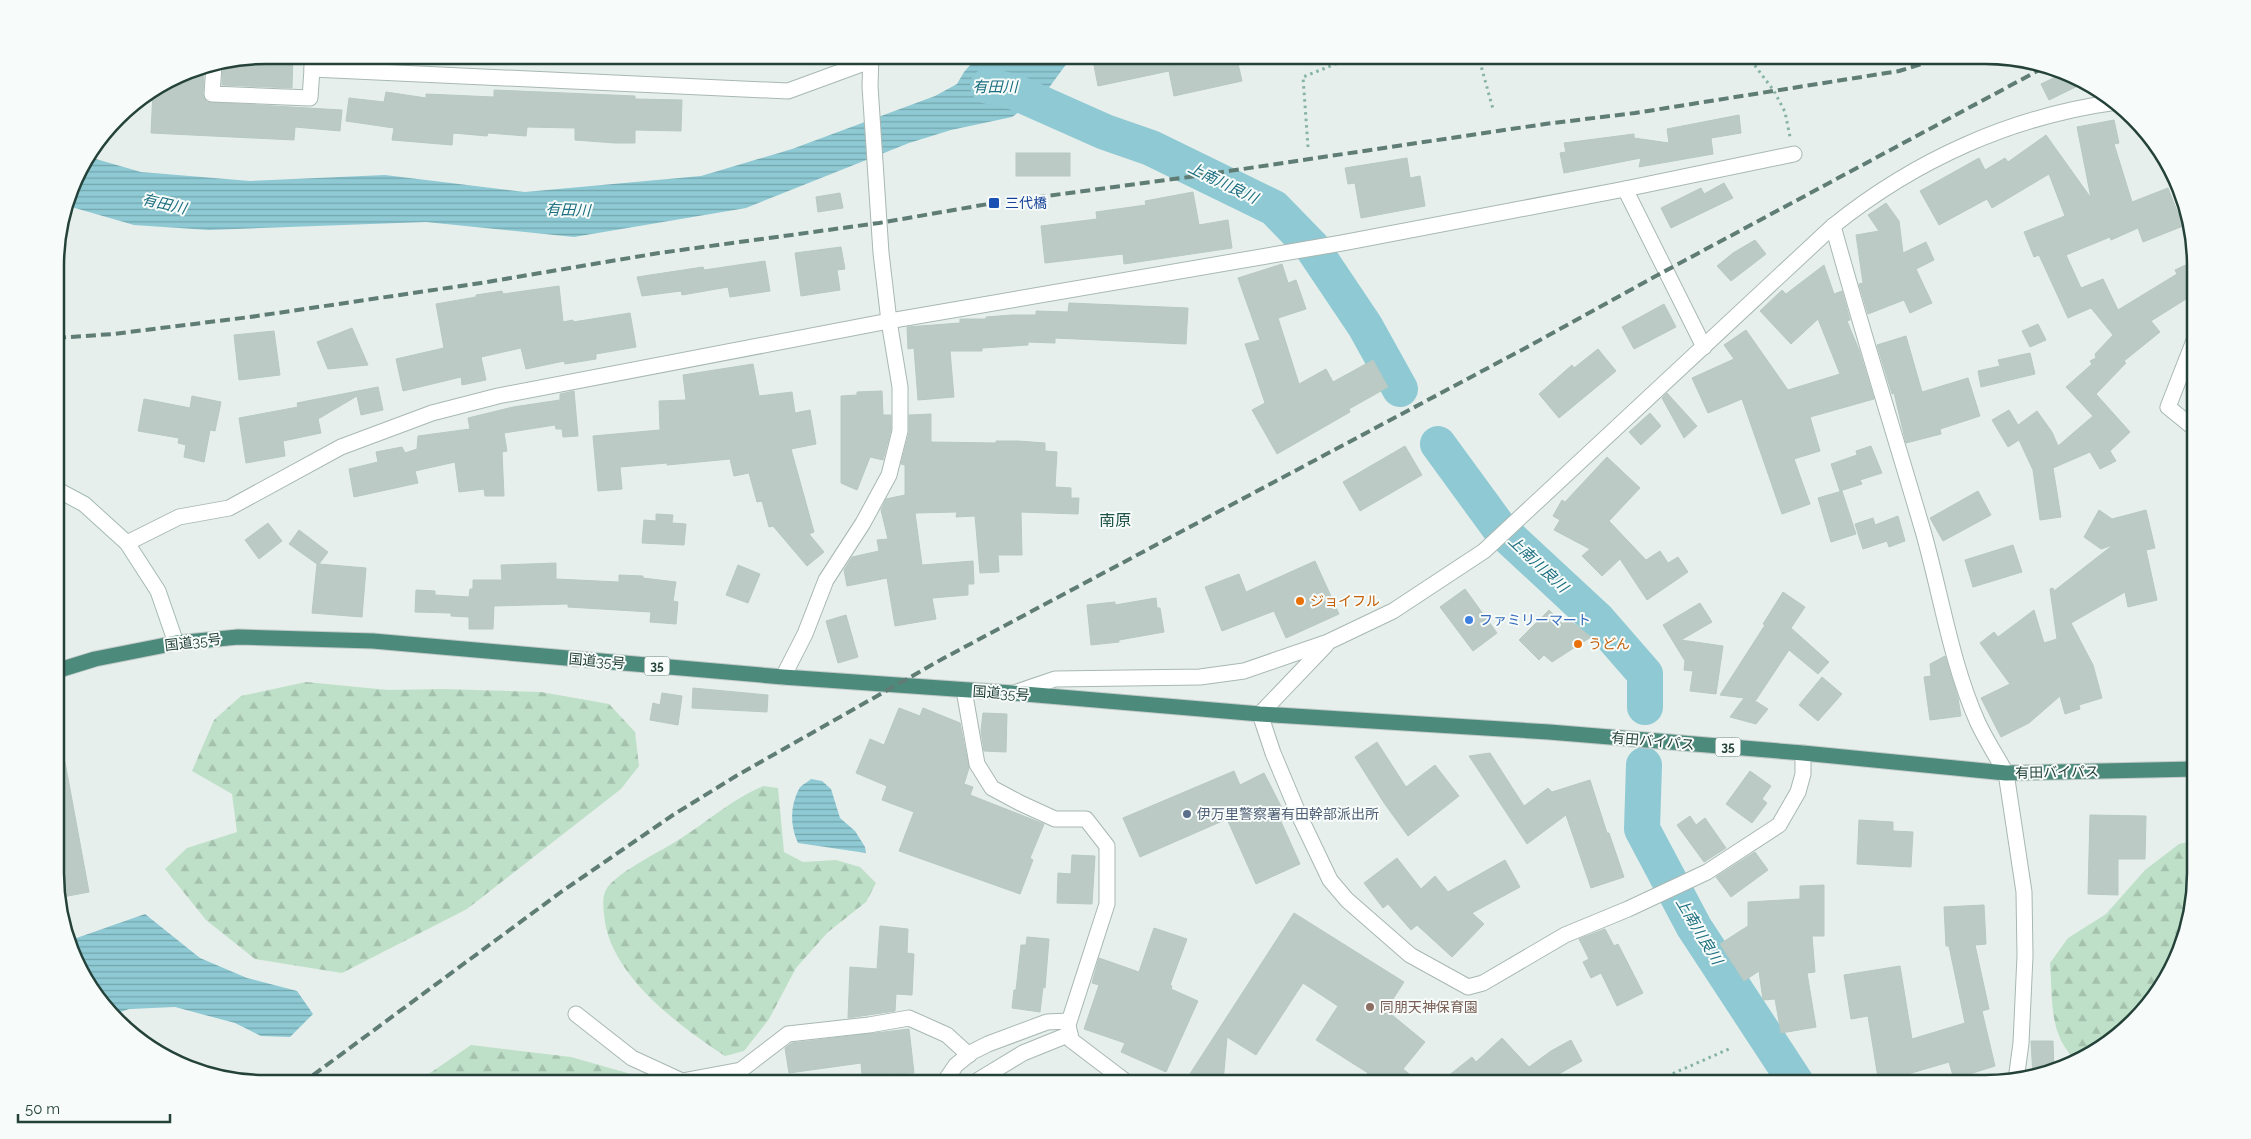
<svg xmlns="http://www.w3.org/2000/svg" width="2251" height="1139" font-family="Raleway,'Noto Sans JP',sans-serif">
	<defs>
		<pattern id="forest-firs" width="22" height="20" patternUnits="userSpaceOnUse" patternTransform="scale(1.25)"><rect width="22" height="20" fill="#bfe0c8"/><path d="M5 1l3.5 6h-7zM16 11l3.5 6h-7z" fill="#a4c1ad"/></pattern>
		<pattern id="water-rules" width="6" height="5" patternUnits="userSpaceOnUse" patternTransform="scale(1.25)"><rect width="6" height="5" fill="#8ec9d4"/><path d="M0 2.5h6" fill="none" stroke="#74a5ad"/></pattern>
	</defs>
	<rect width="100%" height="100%" fill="#e6efeb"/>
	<g fill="url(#forest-firs)">
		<polygon points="306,682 388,690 442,689 541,692 609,704 635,732 639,766 621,789 467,909 342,973 255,959 206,920 165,869 187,848 237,832 232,794 192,771 214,720 241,696"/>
		<path d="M763,786l15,2 6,64 19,10 33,-2 24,7 16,16 -10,19 -38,30 -32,36 -27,51 -25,32 -19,5c-46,-30 -117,-82 -121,-142 -1,-9 -2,-18 3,-26 13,-18 57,-38 76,-51 26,-17 50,-38 80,-51z"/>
		<path d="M2194,841l2,1v31l-16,69 -12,34 -24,36 -42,36 -25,13c-29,-25 -24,-62 -27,-98l18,-25 38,-24 39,-44 34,-26z"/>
		<polygon points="471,1045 571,1057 666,1084 414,1084"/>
	</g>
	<g fill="url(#water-rules)">
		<polygon points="979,55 1073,55 1045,93 1012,117 951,130 909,143 746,208 574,237 426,222 209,230 134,225 68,206 77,172 89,157 141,172 250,181 385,175 525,192 701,176 792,149 935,96 957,84 964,72"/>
		<path d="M811,779l11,2 9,8 9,29 15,13 10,16 1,6 -68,-10c-8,-17 -8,-37 1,-54 2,-4 9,-7 12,-10z"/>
		<polygon points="145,914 200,958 247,978 297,991 313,1014 290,1037 261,1036 235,1023 175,1007 129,1009 115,1014 98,1001 71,953 68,941"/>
	</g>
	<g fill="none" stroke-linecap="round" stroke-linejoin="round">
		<g stroke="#8ec9d4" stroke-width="36">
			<polyline points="988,86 1015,92 1105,132 1151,148 1274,208 1312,247 1365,326 1400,389"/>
			<polyline points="1438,444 1500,529 1598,620 1645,674 1645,707"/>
			<polyline points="1644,765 1642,829 1694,927 1797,1084"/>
		</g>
	</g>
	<g fill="#bbcac4" stroke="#b8c9c2">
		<polygon points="266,55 293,55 292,88 222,85 223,64"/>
		<polygon points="1092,55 1236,55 1242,81 1174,96 1169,71 1098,86"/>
		<polygon points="204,67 203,94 207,102 342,110 340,131 295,127 294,140 151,133 153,91 186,71"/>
		<polygon points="2064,73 2078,77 2086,82 2049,100 2041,84"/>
		<polygon points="494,90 635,96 635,99 682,100 681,131 635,130 635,143 615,143 575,140 575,128 527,127 526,136 488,133 487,136 453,133 452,145 392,140 394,128 346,121 349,98 384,102 386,92 426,98 426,94 494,97"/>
		<polygon points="1739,115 1741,133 1711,138 1713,154 1639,167 1641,158 1564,173 1560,153 1566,152 1564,143 1634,134 1634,138 1669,143 1667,129"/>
		<polygon points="2114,120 2119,143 2114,144 2132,202 2168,188 2183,226 2143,242 2138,228 2111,240 2110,237 2066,255 2081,288 2103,279 2118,310 2177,274 2175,270 2194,261 2194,294 2151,321 2160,332 2124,361 2126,363 2096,394 2130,432 2110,451 2116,461 2100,469 2090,452 2053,468 2061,517 2040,520 2033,470 2019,440 2008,447 1992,420 2009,410 2018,425 2037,411 2052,432 2058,446 2093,416 2066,387 2092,364 2090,361 2096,358 2095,354 2113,335 2091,308 2068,318 2039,255 2034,257 2024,232 2065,216 2049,174 1992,208 1987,199 1939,225 1920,191 1979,158 1985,170 2005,158 2008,162 2046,135 2091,198 2077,127"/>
		<rect x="1016" y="153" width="54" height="23"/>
		<polygon points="1407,158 1410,178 1420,176 1425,206 1361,218 1355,183 1348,184 1345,168"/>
		<polygon points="1724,183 1733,198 1671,228 1661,208 1701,188 1704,194"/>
		<polygon points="1193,192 1199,225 1228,220 1232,248 1124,264 1123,254 1045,263 1041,226 1097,219 1096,212 1146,205 1145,201"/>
		<polygon points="840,193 843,208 818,212 816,197"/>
		<polygon points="1886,203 1899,221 1903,253 1926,242 1934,260 1916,269 1932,303 1910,313 1904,300 1868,314 1859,284 1863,283 1856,235 1879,231 1868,215"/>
		<polygon points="1755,240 1766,254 1731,281 1717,266 1733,253"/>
		<polygon points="841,247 845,269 837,270 840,290 801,296 795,253"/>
		<polygon points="765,261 770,291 730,297 728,287 682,295 681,291 642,296 637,277 703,267 704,270"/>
		<polygon points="1282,264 1288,283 1296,280 1306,309 1278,318 1299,384 1326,369 1333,382 1373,360 1388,387 1349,409 1350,412 1277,454 1252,410 1265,403 1245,344 1260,340 1238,278"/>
		<polygon points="1824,265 1834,294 1842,291 1850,320 1847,321 1859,350 1874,399 1810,417 1820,451 1794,459 1810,504 1782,514 1742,399 1708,413 1692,378 1734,359 1724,345 1746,330 1788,390 1840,374 1818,319 1791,344 1760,311 1782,290 1786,294"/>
		<polygon points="559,286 563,322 573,320 573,322 630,313 636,347 596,354 596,359 565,364 564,361 526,369 521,348 481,357 486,380 462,385 461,377 403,391 396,359 444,348 436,304 476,297 476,295 502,291 503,294"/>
		<polygon points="1069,303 1188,308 1186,344 1055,338 1055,343 1028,342 1028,345 982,348 982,351 950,351 954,397 918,400 914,348 908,349 907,327 960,323 960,319 986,319 986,317 1012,315 1036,315 1036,311 1068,312"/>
		<polygon points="1664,304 1676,327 1634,349 1622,327"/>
		<polygon points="2038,324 2046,340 2030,347 2022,331"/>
		<polygon points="352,328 368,365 328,369 317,342"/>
		<polygon points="274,331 280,375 239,380 234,335"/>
		<polygon points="1906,336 1922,392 1968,378 1980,416 1940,429 1941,434 1906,443 1894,393 1892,394 1877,345"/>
		<polygon points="1598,349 1616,371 1559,418 1539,394 1572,365 1574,368"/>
		<polygon points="2030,353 2035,374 1981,387 1978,371 2000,366 1998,360"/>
		<polygon points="753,364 759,396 792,392 795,413 810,410 816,444 791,449 814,532 809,534 824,552 807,566 773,526 769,527 762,501 757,502 749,473 734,476 730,459 667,465 667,463 620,467 622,489 598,491 593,436 660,430 659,401 686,400 683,375"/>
		<polygon points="378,387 383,410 361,415 357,396 318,419 321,433 283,441 285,456 246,463 239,418 298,407 297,403"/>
		<polygon points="574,391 578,436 563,437 562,429 556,429 555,425 504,433 507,451 502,452 504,496 485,496 484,489 459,492 455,462 415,471 418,483 354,497 349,469 378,462 376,452 402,447 405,453 417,449 418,436 470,429 468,418 513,407 560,400 560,394"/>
		<polygon points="882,391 883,415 891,415 891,430 883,460 870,457 857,490 841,483 841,396 857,395 857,392"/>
		<polygon points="1667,393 1697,426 1684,438 1662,398"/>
		<polygon points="192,396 221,402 215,431 210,430 204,462 184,457 186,445 178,443 179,438 138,431 144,399 190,408"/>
		<polygon points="1650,413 1661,426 1641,445 1629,432"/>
		<polygon points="931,414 931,442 996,443 996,441 1018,441 1045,443 1045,451 1057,452 1055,487 1071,488 1071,498 1079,498 1078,514 1021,512 1022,555 998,555 999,572 980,573 975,516 956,517 957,512 915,513 922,565 973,561 974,584 968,584 968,595 932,598 936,619 895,626 887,578 847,586 844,570 852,557 879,551 877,540 888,539 881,510 886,499 905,495 905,465 901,464 909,433 909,415"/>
		<polygon points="1405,446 1422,475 1360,511 1343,482"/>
		<polygon points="1871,446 1882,473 1860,480 1862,484 1840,491 1831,464 1857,455 1856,451"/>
		<polygon points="1607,457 1640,488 1609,521 1646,560 1660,551 1668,563 1678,557 1688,572 1647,600 1620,559 1602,576 1582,556 1590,549 1554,530 1560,520 1553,516 1562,500 1565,502"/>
		<polygon points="1842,491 1856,534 1831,542 1818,498"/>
		<polygon points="1978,491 1991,515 1943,541 1930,518"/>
		<polygon points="2099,510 2112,519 2146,510 2155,548 2146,550 2157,600 2128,607 2125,592 2071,623 2093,665 2102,698 2079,705 2080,709 2065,714 2060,696 2029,723 2001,737 1981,698 2010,684 1980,643 1994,632 1998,637 2034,610 2044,643 2057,639 2050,589 2053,588 2054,591 2113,545 2101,549 2084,537"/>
		<polygon points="656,514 673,515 672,523 686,524 684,545 642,543 644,520 656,521"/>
		<polygon points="1898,516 1905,541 1889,547 1887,541 1863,549 1855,524 1873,518 1875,525"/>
		<polygon points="268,523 282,541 259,559 245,540"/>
		<polygon points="299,530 328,552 319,564 366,568 362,617 312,613 317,564 289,544"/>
		<polygon points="2013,545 2022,572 1973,587 1965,560"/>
		<polygon points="1315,561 1339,614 1286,638 1274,611 1222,631 1205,587 1239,574 1246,592"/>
		<polygon points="556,563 556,579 619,582 619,575 643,576 643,578 676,582 673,601 678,602 676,624 650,622 651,612 568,607 568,604 494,606 493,629 469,629 469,617 451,616 451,613 415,612 416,590 435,591 435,595 469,597 470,589 473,589 473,580 502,580 501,565"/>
		<polygon points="738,565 760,574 748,603 726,595"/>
		<polygon points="1465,589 1497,633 1473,651 1440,607"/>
		<polygon points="1783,592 1805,607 1791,628 1829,662 1818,674 1789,650 1756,700 1752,699 1768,709 1756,724 1730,717 1744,698 1720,695 1765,625 1763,624"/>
		<polygon points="1156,598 1157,608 1160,608 1164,632 1119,640 1119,642 1091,645 1087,605 1115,602 1115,605"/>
		<polygon points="1700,603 1712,622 1681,640 1723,646 1716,694 1690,691 1693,671 1684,670 1685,661 1663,625"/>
		<polygon points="1549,610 1563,624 1567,618 1591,637 1552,662 1544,655 1539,660 1519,640"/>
		<polygon points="846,615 858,657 838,663 826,621"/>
		<polygon points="1945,656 1958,698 1961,716 1930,720 1924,677 1931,676 1930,664"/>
		<polygon points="1822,677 1842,694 1818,721 1799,705"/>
		<polygon points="693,688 768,695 767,712 692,708"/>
		<polygon points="662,693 682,696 678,725 650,720 653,703 660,705"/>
		<polygon points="899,708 920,716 923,708 960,723 969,768 964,784 973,787 970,795 1044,824 1030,858 1033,860 1020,894 899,851 914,812 882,800 887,786 856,773 870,739 884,745"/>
		<polygon points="983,713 1007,714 1006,752 984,751 981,731"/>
		<polygon points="1377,742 1406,787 1435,765 1459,796 1408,836 1384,803 1355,757"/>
		<polygon points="1490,753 1524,806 1548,788 1552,792 1590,780 1607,833 1609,833 1624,877 1591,888 1566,815 1527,844 1469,756"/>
		<polygon points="65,762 89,892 57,898 57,763"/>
		<polygon points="1234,771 1240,785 1264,773 1284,812 1278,815 1300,864 1256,884 1227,819 1140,857 1123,818"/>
		<polygon points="1750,771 1771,786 1762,799 1767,803 1752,823 1726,804"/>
		<polygon points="2090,815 2146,816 2145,859 2118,859 2118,895 2088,894"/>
		<polygon points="1690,816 1696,825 1705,818 1726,848 1704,862 1677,825"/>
		<polygon points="1859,820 1893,822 1893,831 1913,832 1911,867 1857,864"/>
		<polygon points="1755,852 1768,870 1731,897 1716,877"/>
		<polygon points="1072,855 1095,856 1092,904 1057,903 1058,873 1071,874"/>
		<polygon points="1397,858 1421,889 1435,876 1448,892 1505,860 1520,887 1472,913 1484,924 1452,957 1417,925 1411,930 1388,904 1383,908 1364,883"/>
		<polygon points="1824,885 1824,936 1812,936 1815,972 1807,973 1816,1027 1781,1033 1775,999 1763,1000 1759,971 1744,981 1720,944 1748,926 1748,902 1800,899 1800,886"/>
		<polygon points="1984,905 1986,944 1975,945 1989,1009 1982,1011 1995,1066 1954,1079 1949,1062 1908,1074 1910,1084 1879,1084 1868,1016 1851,1019 1844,975 1900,966 1912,1039 1965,1023 1949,946 1946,946 1944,907"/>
		<polygon points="1294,913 1404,982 1386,1010 1425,1042 1403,1069 1422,1084 1360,1084 1368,1073 1316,1040 1338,1006 1303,983 1256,1055 1227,1037 1223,1083 1186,1080"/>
		<polygon points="880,926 908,929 907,953 914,954 912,995 896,994 895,1011 848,1018 850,967 877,969"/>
		<polygon points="1154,928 1187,939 1170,985 1172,986 1171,989 1198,1001 1166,1072 1121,1052 1125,1043 1084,1029 1099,985 1092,983 1099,958 1139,972"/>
		<polygon points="1605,929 1614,946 1618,944 1643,993 1617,1006 1601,973 1591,978 1583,962 1589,959 1579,939"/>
		<polygon points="1027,937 1049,939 1045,988 1043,987 1040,1012 1012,1008 1014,990 1016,990 1021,945 1026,945"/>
		<polygon points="909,1029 914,1073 862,1075 861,1063 789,1073 785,1048 792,1043"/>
		<polygon points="1502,1038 1529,1067 1551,1051 1571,1040 1582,1061 1557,1075 1564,1084 1438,1084 1472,1057 1476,1062"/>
		<polygon points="2031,1041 2053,1041 2054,1072 2033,1077"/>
	</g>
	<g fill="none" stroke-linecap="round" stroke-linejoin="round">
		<g stroke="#a8b8b2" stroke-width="17">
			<g id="minor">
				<polyline points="312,55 312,69 788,91 870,61"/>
				<polyline points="214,65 212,94 310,98 312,69"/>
				<polyline points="1625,189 1794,154"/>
				<path d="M1833,226c28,102 60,203 90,305 18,63 28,132 55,192 8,17 19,34 28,50"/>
				<polyline points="2195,338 2168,407 2195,429"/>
				<polyline points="783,677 805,634 826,580 863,523 889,475 900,431 900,387 889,321"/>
				<polyline points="964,690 977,764 992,788 1020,803 1055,819 1086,819 1107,846 1107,904 1068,1025 1071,1040 1129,1084"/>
				<polyline points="1260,714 1273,753 1299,815 1330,880 1347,900 1410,955 1468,987 1483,983 1565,935 1628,909 1707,872 1779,825 1798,792 1803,774 1803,753"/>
				<polyline points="576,1014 632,1058 682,1081 741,1070 788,1034 869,1025 909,1018 947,1035 969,1055"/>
				<polyline points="845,1084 896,1084"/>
				<polyline points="943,1084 956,1065 972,1052 988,1044 1047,1022 1069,1021"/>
				<polyline points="972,1084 1023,1053 1070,1034"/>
			</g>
		</g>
		<g stroke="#a8b8b2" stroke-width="17">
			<g id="tertiary">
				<polyline points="871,55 870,86 881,253 889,321"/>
				<polyline points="127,543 179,517 229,508 341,447 432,413 498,396 889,321 1342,243 1625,189 1704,347"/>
				<path d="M1014,693l41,-14 145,-2 44,-6 84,-29 65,-31 91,-60 349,-325c82,-66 179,-110 284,-124"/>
				<polyline points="1260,714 1326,645"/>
				<polyline points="2006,773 2024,892 2025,956 2021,1043 2016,1080"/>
			</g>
		</g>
		<g stroke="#a4bbb3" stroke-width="17">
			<polyline id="secondary" points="56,489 84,504 127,543 158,591 176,643"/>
		</g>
		<g stroke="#c2cac8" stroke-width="17">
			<polyline id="trunk" points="56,671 95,659 176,643 238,637 373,641 783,677 1012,693 1260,714 1549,732 1803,753 2006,773 2196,769"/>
		</g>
		<g stroke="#86b3a5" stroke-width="3" stroke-dasharray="2.5 4" stroke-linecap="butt">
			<polyline points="1478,55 1493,109"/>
			<polyline points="1747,55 1774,91 1785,112 1790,137"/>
			<polyline points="1308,147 1303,77 1358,55"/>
			<polyline points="1649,1084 1729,1049"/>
		</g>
		<use href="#minor" stroke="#fff" stroke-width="15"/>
		<use href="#tertiary" stroke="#fff" stroke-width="15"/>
		<use href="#secondary" stroke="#fff" stroke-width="15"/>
		<use href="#trunk" stroke="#4c8a7c" stroke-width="15"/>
		<g stroke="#5f7d75" stroke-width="4" stroke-dasharray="10 5" stroke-linecap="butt">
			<polyline points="56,338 113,334 250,317 481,283 659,253 879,223 994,203 1189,177 1545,124 1635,113 1899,71 1951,55"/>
			<polyline points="301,1084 561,892 673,815 736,776 944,658 1531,345 1654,277 2043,68"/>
		</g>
	</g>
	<rect fill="#1a4fb4" stroke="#f7fbf9" stroke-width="2" x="988" y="197" width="12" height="12" rx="2.5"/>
	<g fill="#e8710a" stroke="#f7fbf9" stroke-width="2">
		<circle cx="1300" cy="601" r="5"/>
		<circle cx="1578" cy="644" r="5"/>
	</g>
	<circle fill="#3f7fe0" stroke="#f7fbf9" stroke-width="2" cx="1469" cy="620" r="5"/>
	<circle fill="#5c6f8a" stroke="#f7fbf9" stroke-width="2" cx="1187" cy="814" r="5"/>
	<circle fill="#8d6e63" stroke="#f7fbf9" stroke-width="2" cx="1370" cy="1007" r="5"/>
	<g text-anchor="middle" stroke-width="4" stroke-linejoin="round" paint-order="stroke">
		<g fill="#f7fbf9" stroke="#637a73" stroke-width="1">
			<rect x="644.5" y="656.5" width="25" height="19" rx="4"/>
			<rect x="1715.5" y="737.5" width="25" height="19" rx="4"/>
		</g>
		<g font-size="12" font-weight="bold" fill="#24423a">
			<text x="657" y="670">35</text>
			<text x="1728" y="751">35</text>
		</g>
		<g font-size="14" fill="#164399" stroke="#f7fbf9" text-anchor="start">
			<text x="1005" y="208">三代橋</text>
		</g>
		<g font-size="14" fill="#c56008" stroke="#f7fbf9" text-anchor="start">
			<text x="1310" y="606">ジョイフル</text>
			<text x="1588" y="649">うどん</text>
		</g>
		<g font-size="14" fill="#366cbe" stroke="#f7fbf9" text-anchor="start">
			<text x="1479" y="625">ファミリーマート</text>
		</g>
		<g font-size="14" fill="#24423a" stroke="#f7fbf9">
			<text transform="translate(193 642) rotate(-7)" y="5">国道35号</text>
			<text transform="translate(597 661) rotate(5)" y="5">国道35号</text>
			<text transform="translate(1001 693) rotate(4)" y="5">国道35号</text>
			<text transform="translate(1653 741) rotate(5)" y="5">有田バイパス</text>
			<text transform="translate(2057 772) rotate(-1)" y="5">有田バイパス</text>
		</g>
		<g font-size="14" fill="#4e5e75" stroke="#f7fbf9" text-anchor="start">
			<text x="1197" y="819">伊万里警察署有田幹部派出所</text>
		</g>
		<g font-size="14" fill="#785e54" stroke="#f7fbf9" text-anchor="start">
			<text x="1380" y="1012">同朋天神保育園</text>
		</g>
		<g font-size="15" font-style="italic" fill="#1c6f80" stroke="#f7fbf9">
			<text x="995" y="92">有田川</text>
			<text transform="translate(1223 183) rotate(26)" y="5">上南川良川</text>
			<text transform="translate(164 204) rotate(13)" y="5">有田川</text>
			<text transform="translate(568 210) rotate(2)" y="5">有田川</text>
			<text transform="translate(1538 564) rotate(43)" y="5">上南川良川</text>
			<text transform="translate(1699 931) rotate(59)" y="5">上南川良川</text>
		</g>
		<g font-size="16" fill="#1f5548" stroke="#f7fbf9">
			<text x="1115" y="526">南原</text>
		</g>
	</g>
	<path d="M0 0H2251V1139H0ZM266 64H1985A202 202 0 0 1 2187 266V873A202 202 0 0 1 1985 1075H266A202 202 0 0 1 64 873V266A202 202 0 0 1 266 64Z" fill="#f7fbf9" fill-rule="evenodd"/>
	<path fill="none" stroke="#24423a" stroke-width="2.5" d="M266 64H1985A202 202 0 0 1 2187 266V873A202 202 0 0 1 1985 1075H266A202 202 0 0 1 64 873V266A202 202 0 0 1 266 64Z"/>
	<path d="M18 1114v8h152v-8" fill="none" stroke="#24423a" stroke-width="2.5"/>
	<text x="25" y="1114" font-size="15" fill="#24423a" stroke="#f7fbf9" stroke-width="4" paint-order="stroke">50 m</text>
</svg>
